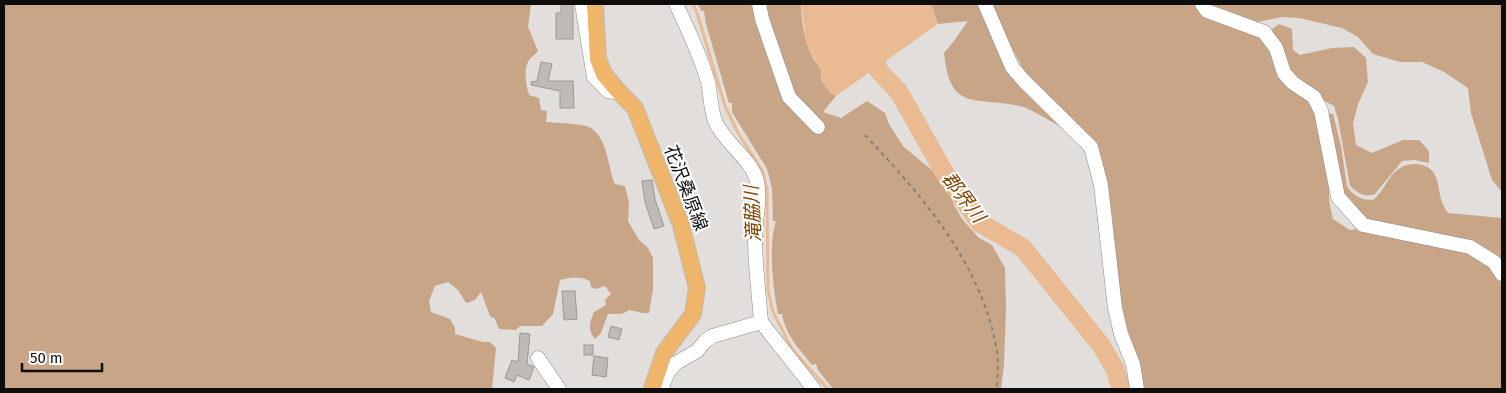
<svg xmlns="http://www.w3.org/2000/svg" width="1506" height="393" font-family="'Fira Sans','Noto Sans JP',sans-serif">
	<rect width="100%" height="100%" fill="#e1dedb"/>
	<g fill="#c9a588">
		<path d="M4,4h527l-3,23 10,24c-3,4 -6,5 -9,9 -6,10 -3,25 0,35l10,3 2,12 6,1 -1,11c13,1 27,1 40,4 22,7 21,40 29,58l10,2 4,17 -1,18 11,19 9,8 5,10v31l-4,24h-6l-14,-3c-6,5 -13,4 -21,4l-7,19 -6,6c-8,-9 -5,-17 -1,-27l12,-7 -1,-5 6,-6 -6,-8 -10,3 -4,-2 -1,-6c-9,-5 -20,-4 -30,-1l-7,34 -11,12h-22l-4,4 -17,-1 -4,-10 -5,-3 -9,-24 -6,8 -9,3 -8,-13 -10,-8 -13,4 -6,15 2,11 19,7 5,9v6l28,8h7l6,6 -4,41h-488z"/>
		<path d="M698,4h103c0,17 4,39 12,54 2,4 5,6 7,9 2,5 0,8 1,12 1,4 11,15 15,17l-13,16 18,6 26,-17 18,12 4,11 14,22 37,31 11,16 2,10 9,16 17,19 13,7 13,23 1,40 -2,57 -3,24h-168l-15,-19 -2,-6 -4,1c-12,-15 -27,-31 -30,-51h-4c-5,-26 -10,-67 -2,-93h-3l-1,-33 -5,-19 -35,-57v-9h-3l-23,-79 -2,-13h-3z"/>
		<path d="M931,4h50l16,42 67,82c-14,-6 -31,-19 -45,-22 -44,-10 -69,7 -75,-53l10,-12 14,-20 -30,3z"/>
		<path d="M992,4h203l9,12 59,23 53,74 13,66v22l4,18 17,11 8,-1 113,24c13,8 25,16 31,30v106h-358l-10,-41 -12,-35 -24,-166 -71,-71 -19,-35z"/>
		<polygon points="1209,4 1502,4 1502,192 1492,180 1471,113 1468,88 1444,72 1422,62 1400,62 1373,54 1358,37 1342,28 1299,18 1282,17 1258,22"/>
		<path d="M1279,24l13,5 1,21 7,5 32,-7 22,-1 12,11 2,24 -10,22 -5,19 3,22 16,8 31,-13h16l10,11v12l-15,-3 -12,1 -27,33c-11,4 -17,-1 -25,-8l-12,-67 -4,-13 -13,-7 -27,-19 -23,-50z"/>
		<path d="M1327,113l6,1 8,32 6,40c6,10 14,14 26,14 11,-9 14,-22 24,-30 11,-9 33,-9 39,7 5,15 2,22 12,36l54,5v45l-135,-42 -24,-25z"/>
	</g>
	<polygon fill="#eabb93" points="801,4 931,4 938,24 836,96 830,93 821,80 821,71 811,53 806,40"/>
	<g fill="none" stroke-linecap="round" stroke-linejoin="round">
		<polyline stroke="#eabb93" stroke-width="3" points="693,4 697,13 725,106 738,133 762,170 767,189 768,290 773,312 792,349 828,389"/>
		<polyline stroke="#eabb93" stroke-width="19" points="856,4 879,71 899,92 944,172 980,223 1023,248 1101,345 1115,369 1121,389"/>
	</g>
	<g fill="#bdbab7" stroke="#9b9895">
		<polygon points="561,4 573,4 573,39 556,39 556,13 561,13"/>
		<polygon points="541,62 552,64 548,81 573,81 574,108 560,108 560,91 531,85 531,82 537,81"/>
		<polygon points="652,180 655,199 664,226 654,229 645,202 642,181"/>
		<polygon points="562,291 575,291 577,319 564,320"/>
		<polygon points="611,326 622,329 619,340 608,337"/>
		<polygon points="520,333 530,334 527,364 534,367 529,380 517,375 514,382 505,378 512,360 518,362"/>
		<rect x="584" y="345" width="9" height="10"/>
		<polygon points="594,356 608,358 606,377 592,375"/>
	</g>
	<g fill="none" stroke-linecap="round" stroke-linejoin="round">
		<g stroke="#8e8b89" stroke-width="15">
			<g id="minor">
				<polyline points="582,4 594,77 608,91 620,93"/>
				<polyline points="759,4 762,19 789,97 818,127"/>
				<polyline points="985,4 1012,67 1024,81 1091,147 1101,185 1115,308 1121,334 1133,364 1137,389"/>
				<polyline points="1202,4 1207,11 1264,32 1276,48 1284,73 1293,83 1314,97 1321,111 1338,197 1363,225 1470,247 1494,262 1502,274"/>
				<polyline points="761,322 814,389"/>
				<polyline points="538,358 559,389"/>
				<path d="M661,389l7,-17 8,-9 21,-12 8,-10 8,-5 48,-14c-2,-28 -6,-56 -6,-84 0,-20 6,-36 2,-57 -5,-21 -32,-38 -41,-58 -6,-13 -5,-28 -8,-41 -8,-27 -20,-53 -32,-78"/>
			</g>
		</g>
		<g stroke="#bcbbbb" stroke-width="18">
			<polyline id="major" points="595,4 598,59 604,74 620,93 635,108 681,225 697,288 693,314 664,353 652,389"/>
		</g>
		<path stroke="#82807d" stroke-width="2" stroke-dasharray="4 4" stroke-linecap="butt" d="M865,135c58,62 117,129 132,216 2,12 0,26 0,38"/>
		<use href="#minor" stroke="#fff" stroke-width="14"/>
		<use href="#major" stroke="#efb56b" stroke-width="16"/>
	</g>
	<g text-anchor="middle" stroke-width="4" stroke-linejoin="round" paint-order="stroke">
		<g font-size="18" fill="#0e0d0c" stroke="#fff">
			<text transform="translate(686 188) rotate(69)" y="6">花沢桑原線</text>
		</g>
		<g font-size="19" font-style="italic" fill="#7f4500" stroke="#fff">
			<text transform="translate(964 197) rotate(53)" y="7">郡界川</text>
			<text transform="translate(752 214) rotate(-93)" y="7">滝脇川</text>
		</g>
	</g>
	<rect width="1506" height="393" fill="none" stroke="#0e0d0c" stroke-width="10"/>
	<path d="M22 363v8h80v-8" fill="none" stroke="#0e0d0c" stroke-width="2.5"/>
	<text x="30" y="363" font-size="15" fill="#0e0d0c" stroke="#ffffff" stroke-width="4" paint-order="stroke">50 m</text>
</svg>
